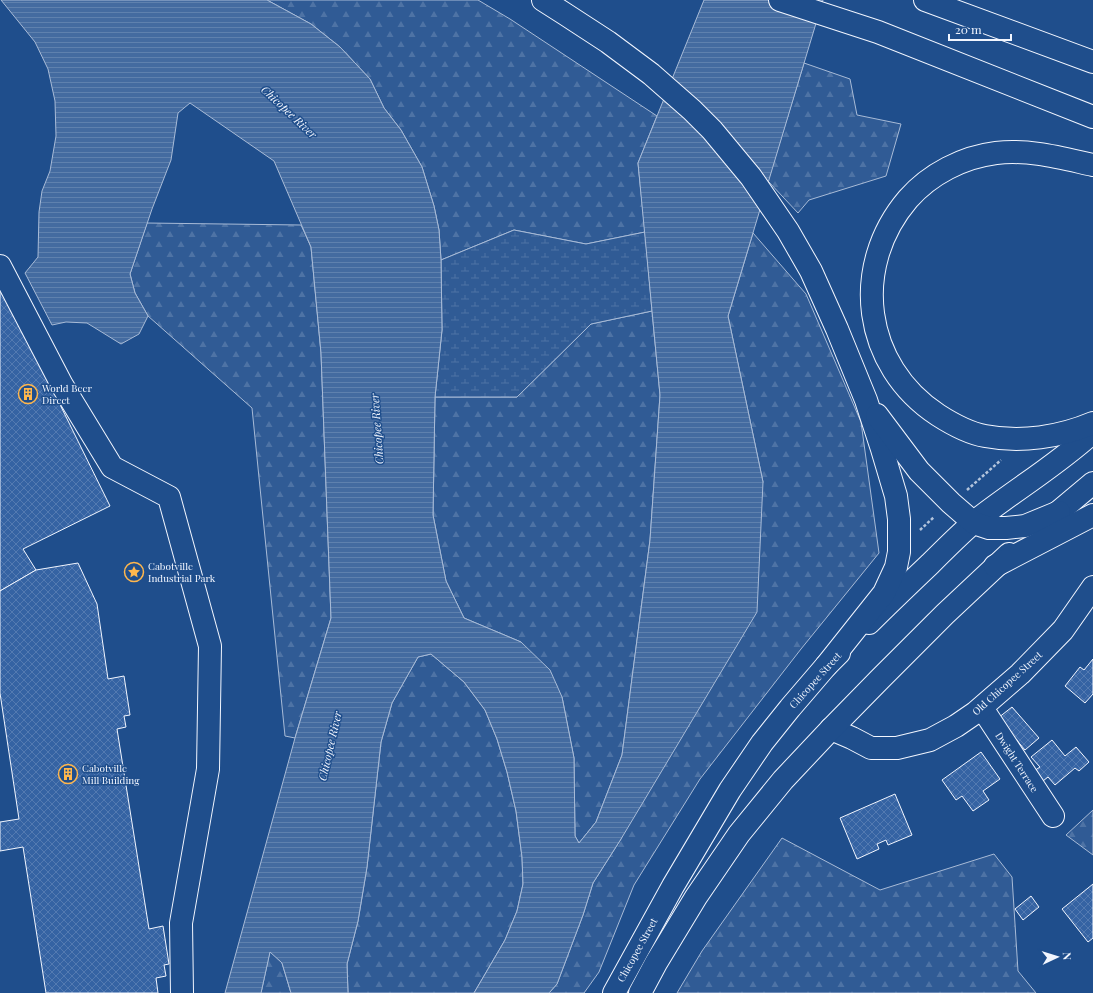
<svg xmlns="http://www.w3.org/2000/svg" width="1093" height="993" font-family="'Playfair Display',serif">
	<defs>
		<pattern id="forest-firs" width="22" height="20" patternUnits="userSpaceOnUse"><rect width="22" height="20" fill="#305b95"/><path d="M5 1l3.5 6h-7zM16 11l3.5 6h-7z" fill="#4e73a5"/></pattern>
		<pattern id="wetland-marsh" width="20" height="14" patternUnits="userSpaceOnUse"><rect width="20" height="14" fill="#305b95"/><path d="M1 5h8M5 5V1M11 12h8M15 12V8" fill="none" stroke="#4e73a5"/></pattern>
		<pattern id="water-rules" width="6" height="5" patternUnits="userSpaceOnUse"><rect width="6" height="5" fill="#446ba0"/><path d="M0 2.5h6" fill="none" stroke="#5f81ae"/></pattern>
		<pattern id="building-cross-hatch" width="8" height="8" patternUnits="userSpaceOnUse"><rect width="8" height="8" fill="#3563a3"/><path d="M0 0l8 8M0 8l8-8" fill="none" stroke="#537ab1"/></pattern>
	</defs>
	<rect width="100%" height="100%" fill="#1f4e8c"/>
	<g fill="url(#forest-firs)" stroke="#a8bbd7">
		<polygon points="267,0 478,0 510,19 657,116 638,163 645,232 586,244 514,230 441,260 439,230 434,206 422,167 401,130 384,108 370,79 340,47 311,24"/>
		<polygon points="804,63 850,79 857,115 901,124 886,176 809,200 798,213 768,181"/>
		<polygon points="147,223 301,225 311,247 321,353 331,618 295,738 285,736 252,408 148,316 135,293 130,274"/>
		<polygon points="753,233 806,294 861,422 879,553 801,649 700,779 634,885 599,972 584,993 549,993 557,984 583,915 593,883 621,839 763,482 728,316"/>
		<polygon points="652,311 660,395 650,540 622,755 596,822 579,843 575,836 574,758 562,697 521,642 464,618 446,581 433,515 435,397 517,397 591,324"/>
		<polygon points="431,654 464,682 485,710 497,739 507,772 516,811 522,857 523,884 517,911 505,940 474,993 348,993 347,964 358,921 367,867 381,742 392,703 418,657"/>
		<polygon points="1093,810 1093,855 1066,835"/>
		<polygon points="782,838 880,890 994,854 1012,877 1018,971 1036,993 677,993 702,951"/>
		<polygon points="270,951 282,963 291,993 261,993"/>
	</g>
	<polygon fill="url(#wetland-marsh)" stroke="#a8bbd7" points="514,230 586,244 645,232 652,311 591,324 517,397 435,397 442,330 441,260"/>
	<polygon fill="url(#water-rules)" stroke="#a8bbd7" points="1,0 267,0 311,24 340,47 370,79 384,108 401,130 422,167 434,206 439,230 441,260 442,330 435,397 433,515 446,581 464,618 521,642 550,670 562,697 574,758 575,836 579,843 596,822 622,755 650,540 660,395 638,163 704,0 823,0 728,316 763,482 757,612 621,839 593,883 583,915 557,984 549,993 474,993 505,940 517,911 523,884 522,857 516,811 507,772 497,739 485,710 464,682 431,654 418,657 392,703 381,742 367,867 358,921 347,964 348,993 291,993 282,963 270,952 261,993 225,993 295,738 331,618 321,353 311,247 274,161 190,103 178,113 171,160 152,209 130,274 135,293 148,316 139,334 121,344 87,323 66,322 52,325 25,273 38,257 39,212 42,191 50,171 56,136 55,101 48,69 35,42"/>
	<g fill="url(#building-cross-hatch)" stroke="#f2f6ff">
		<polygon points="0,283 110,506 23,549 36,570 0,591"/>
		<polygon points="78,563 97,604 108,679 124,676 130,715 124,716 126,727 117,729 149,929 163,926 169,964 164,965 166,976 156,978 158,993 46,993 23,847 0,851 0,822 19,819 0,693 0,591 36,570"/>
		<polygon points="1093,659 1093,694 1085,703 1065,686 1080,667 1084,670"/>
		<polygon points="1012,707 1039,738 1025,750 998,718"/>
		<polygon points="1052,740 1065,756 1076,747 1089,762 1079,771 1075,768 1055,785 1048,777 1043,781 1034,771 1040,767 1031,757"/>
		<polygon points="981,752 1000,779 983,791 989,800 973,811 962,796 956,800 942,780"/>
		<polygon points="895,794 912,835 888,845 886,840 877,844 879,849 857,859 840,818"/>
		<polygon points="1093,884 1093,938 1088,942 1062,909"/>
		<polygon points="1031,896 1039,907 1023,920 1015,909"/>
	</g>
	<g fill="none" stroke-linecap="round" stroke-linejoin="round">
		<g stroke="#f2f6ff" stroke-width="24">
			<g id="minor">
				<polyline points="0,266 62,385 112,467 169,497 210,646 208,769 181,923 182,993"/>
				<polyline points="982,708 1053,816"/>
				<polyline points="831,729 852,738 871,748 897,748 930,740 956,726 975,713 1020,674 1063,630 1093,587"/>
			</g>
		</g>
		<g stroke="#f2f6ff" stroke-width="24">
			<g id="major">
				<polyline points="1044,524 1093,483"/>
				<path d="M869,623c20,-20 41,-40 61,-59 14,-14 29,-29 44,-42 39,-31 82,-56 119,-90"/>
				<polyline points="614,993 673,886 730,790 762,743 790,708 826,666 839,653"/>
				<polyline points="640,993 656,963 696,897 739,834 783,780 831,729 880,679 945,614 1009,554"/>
			</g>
		</g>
		<g stroke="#f2f6ff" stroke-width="24">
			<g id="highway">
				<polyline points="543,0 565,14 608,42 651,74 692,110 712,130 751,177 788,231 811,271 837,329 866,400 882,449 896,496 899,519 899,552 896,567 884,593 826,666"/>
				<polyline points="780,0 878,32 1093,117"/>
				<polyline points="925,0 1093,62"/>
				<path d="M1093,165c-32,-7 -64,-16 -97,-12 -33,4 -66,21 -88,46 -58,68 -45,167 30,216 14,9 30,18 47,21 36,7 75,1 108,-13"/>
				<polyline points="877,415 919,471 951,503 974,523 989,528 1006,528 1025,526 1059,512"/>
				<polyline points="995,566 1093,515"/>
			</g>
		</g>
		<g stroke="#b3c4dc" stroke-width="2.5" stroke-dasharray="3 2" stroke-linecap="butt">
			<polyline points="967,490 1001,460"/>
			<polyline points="920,530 934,517"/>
		</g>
		<use href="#minor" stroke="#1f4e8c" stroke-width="22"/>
		<use href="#major" stroke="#1f4e8c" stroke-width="22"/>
		<use href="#highway" stroke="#1f4e8c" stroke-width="22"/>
	</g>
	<defs>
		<g id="building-ring" transform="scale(1)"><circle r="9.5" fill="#1f4e8c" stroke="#ffb74d" stroke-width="1.5"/><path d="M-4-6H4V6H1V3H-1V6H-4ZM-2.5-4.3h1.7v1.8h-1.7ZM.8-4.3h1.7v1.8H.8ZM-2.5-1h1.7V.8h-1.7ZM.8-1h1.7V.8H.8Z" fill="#ffb74d"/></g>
		<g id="sight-ring" transform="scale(1)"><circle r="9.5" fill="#1f4e8c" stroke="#ffb74d" stroke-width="1.5"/><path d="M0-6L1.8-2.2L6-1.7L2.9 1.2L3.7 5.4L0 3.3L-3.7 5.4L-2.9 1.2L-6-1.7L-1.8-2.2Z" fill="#ffb74d"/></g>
	</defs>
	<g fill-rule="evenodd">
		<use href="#building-ring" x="28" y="394"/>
		<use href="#sight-ring" x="134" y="572"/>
		<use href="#building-ring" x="68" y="774"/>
	</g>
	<g text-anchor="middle" stroke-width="3" stroke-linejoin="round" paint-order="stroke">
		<g font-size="10" fill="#f2f6ff" stroke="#1f4e8c" text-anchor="start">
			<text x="42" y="392">World Beer<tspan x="42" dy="12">Direct</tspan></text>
			<text x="148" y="570">Cabotville<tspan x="148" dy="12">Industrial Park</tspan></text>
			<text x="82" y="772">Cabotville<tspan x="82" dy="12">Mill Building</tspan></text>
		</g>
		<g font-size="10" fill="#f2f6ff" stroke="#1f4e8c">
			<text transform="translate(815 680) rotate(-48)" y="4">Chicopee Street</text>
			<text transform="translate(1007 683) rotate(-42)" y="4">Old Chicopee Street</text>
			<text transform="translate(1017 762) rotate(57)" y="4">Dwight Terrace</text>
			<text transform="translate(637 950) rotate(-61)" y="4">Chicopee Street</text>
		</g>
		<g font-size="11" font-style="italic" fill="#f2f6ff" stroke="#1f4e8c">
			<text transform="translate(289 112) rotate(43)" y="4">Chicopee River</text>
			<text transform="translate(377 429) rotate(-94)" y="4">Chicopee River</text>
			<text transform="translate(330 746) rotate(-77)" y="4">Chicopee River</text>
		</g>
	</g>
	<g transform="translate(1057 957) rotate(86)" stroke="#1f4e8c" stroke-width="3" paint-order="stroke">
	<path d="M0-3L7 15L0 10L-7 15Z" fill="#f2f6ff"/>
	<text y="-6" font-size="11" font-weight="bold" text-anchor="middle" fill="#f2f6ff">N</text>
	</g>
	<path d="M949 34v6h62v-6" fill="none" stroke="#f2f6ff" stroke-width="2"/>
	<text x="955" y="34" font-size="12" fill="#f2f6ff" stroke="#1f4e8c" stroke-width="3" paint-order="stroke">20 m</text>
</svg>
